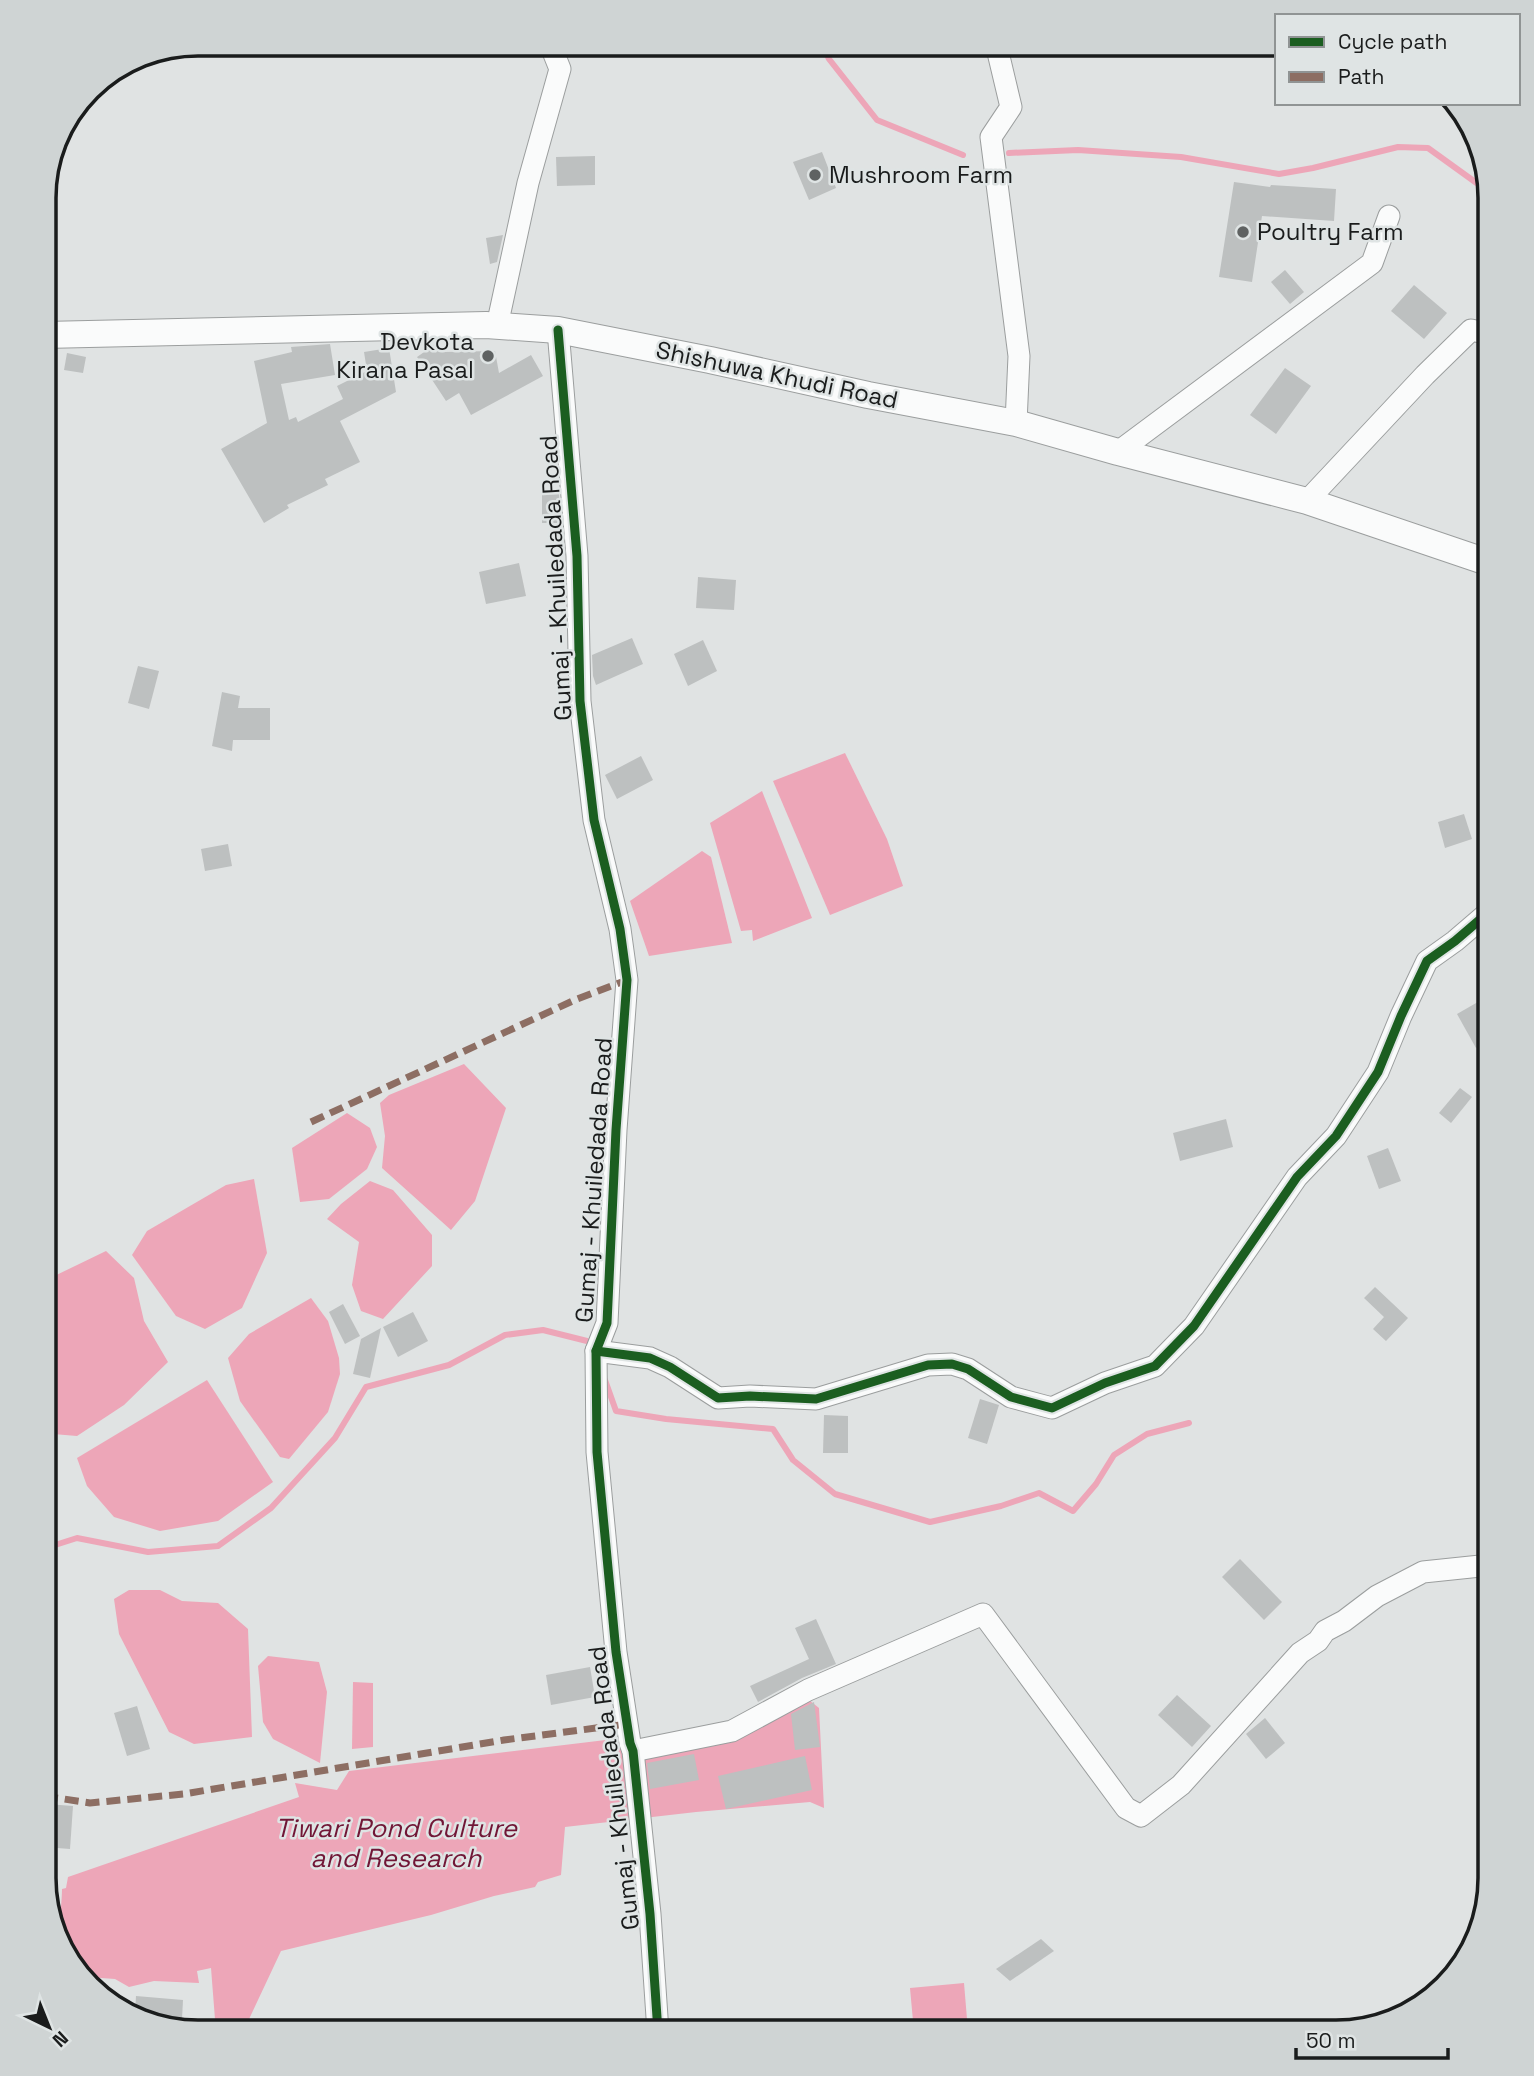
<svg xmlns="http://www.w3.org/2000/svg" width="1534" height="2076" font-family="'Space Grotesk',sans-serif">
	<rect width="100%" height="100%" fill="#e0e3e3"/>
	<g fill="#eda6b8">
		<polygon points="845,753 887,839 903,886 830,915 773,781"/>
		<polygon points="762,791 812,918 753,941 752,930 741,931 710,823"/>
		<polygon points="702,851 711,857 732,943 649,956 630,901"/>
		<polygon points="464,1064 506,1108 475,1201 451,1230 382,1168 385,1136 380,1103 389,1095"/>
		<polygon points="347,1113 370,1128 377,1147 367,1169 329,1199 300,1202 292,1148"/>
		<polygon points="254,1179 267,1253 242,1308 205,1329 176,1316 132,1255 147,1231 226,1185"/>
		<polygon points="370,1181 393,1190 432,1235 432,1266 383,1319 361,1311 352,1285 359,1242 327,1219 341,1204"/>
		<polygon points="106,1251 134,1278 144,1321 168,1362 124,1405 77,1436 53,1434 44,1414 44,1281"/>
		<polygon points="311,1298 328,1321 339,1358 340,1374 328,1412 289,1459 280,1457 240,1401 228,1358 249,1334"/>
		<polygon points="207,1380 273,1482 218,1521 160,1531 114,1517 87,1486 77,1458"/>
		<polygon points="129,1590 160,1590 182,1601 218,1603 248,1629 252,1737 194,1744 169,1732 119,1634 114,1599"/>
		<polygon points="268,1656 319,1662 327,1692 320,1763 273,1739 263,1722 258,1666"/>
		<polygon points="353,1682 373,1683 373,1747 352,1749"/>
		<path d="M799,1692l20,16 5,100 -14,-6 -114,10 -131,15 -4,48 -23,7 -3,5 -41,9 -63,19 -150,36 -38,81h-27l-5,-64 -14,3 2,12 -45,-2 -25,6 -14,-8 -28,-2c-7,-6 -15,-13 -21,-20 -11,-16 -4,-48 -4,-68l4,-1 2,-11 231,-80 -4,-14 42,7 12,-19 265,-32 93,-2z"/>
		<polygon points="964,1983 968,2031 914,2032 910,1988"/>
	</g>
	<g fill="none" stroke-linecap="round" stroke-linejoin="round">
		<g stroke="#eda6b8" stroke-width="6">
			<polyline points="822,44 829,59 877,120 963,155"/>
			<polyline points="1009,153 1078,150 1181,157 1279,174 1313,168 1398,147 1428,148 1489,192"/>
			<polyline points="605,1380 616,1411 666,1419 773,1429 793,1460 835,1494 930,1522 1001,1506 1039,1493 1073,1511 1096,1484 1114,1455 1147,1434 1189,1423"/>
			<polyline points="44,1552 52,1546 77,1538 148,1552 218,1546 271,1508 335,1438 366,1387 449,1365 505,1335 543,1330 587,1341"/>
		</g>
	</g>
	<g fill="#bdc0c0">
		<polygon points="822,152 836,188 809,200 793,162"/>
		<polygon points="595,156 595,185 557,186 556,157"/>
		<polygon points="1234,182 1270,187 1271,185 1336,189 1334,221 1262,216 1252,282 1219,277"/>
		<polygon points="503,235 497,262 490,264 486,238"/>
		<polygon points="1285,270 1304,292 1290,304 1271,282"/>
		<polygon points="1414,285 1447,313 1424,339 1391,311"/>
		<polygon points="437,343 443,352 495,351 499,373 531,355 543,376 471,415 459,393 446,401 417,357"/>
		<polygon points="330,344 335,375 281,384 289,420 296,417 298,422 343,399 337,386 367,371 364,352 389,348 396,392 340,421 360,462 325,479 328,485 287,505 289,508 264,523 221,449 267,423 254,361 292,352 291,347"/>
		<polygon points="67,353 86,357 83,373 64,370"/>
		<polygon points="1285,368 1311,386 1276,434 1250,415"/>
		<polygon points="542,493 559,493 561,523 542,523"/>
		<polygon points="519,563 526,596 486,604 479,572"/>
		<polygon points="698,577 736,580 734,610 696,608"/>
		<polygon points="632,638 643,664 596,685 593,676 592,655"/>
		<polygon points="703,640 717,671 688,686 674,654"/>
		<polygon points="138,666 159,671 149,709 128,703"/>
		<polygon points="222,692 240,696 238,708 270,708 270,740 233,740 232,751 212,746"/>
		<polygon points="641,756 653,780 617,799 605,775"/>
		<polygon points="1464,814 1472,839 1445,848 1438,822"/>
		<polygon points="228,844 232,866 205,871 201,849"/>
		<polygon points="1490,995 1490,1040 1476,1048 1457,1014"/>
		<polygon points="1460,1088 1472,1097 1451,1123 1439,1113"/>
		<polygon points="1226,1119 1233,1147 1180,1161 1173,1133"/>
		<polygon points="1388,1148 1401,1181 1379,1189 1367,1156"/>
		<polygon points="1375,1287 1408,1318 1386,1341 1373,1329 1384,1317 1364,1298"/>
		<polygon points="343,1304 360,1336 345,1344 329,1312"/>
		<polygon points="413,1312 428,1341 398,1357 383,1327"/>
		<polygon points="381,1328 370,1378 353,1374 361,1339"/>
		<polygon points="980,1399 999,1405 987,1444 968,1438"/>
		<polygon points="824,1415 848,1416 848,1453 823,1453"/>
		<polygon points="1240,1559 1282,1602 1264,1620 1222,1577"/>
		<polygon points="816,1619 836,1664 802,1678 758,1702 750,1686 809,1659 795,1628"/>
		<polygon points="590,1667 595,1697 551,1705 546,1675"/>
		<polygon points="1177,1695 1211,1726 1192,1747 1158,1715"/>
		<polygon points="814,1702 820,1747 795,1750 791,1714"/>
		<polygon points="137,1706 150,1749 127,1756 114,1713"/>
		<polygon points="1265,1718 1285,1743 1266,1759 1246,1734"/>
		<polygon points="694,1754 699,1780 650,1789 647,1763"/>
		<polygon points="805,1756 812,1790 726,1809 718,1776"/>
		<polygon points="47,1804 73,1806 70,1849 44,1847"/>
		<polygon points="1041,1939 1054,1951 1010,1981 996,1969"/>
		<polygon points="136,1996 183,2000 182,2019 135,2015"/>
	</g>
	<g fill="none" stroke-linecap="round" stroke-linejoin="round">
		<g stroke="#9b9e9e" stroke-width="23">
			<g id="minor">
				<polyline points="996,44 1011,107 991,137 1019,356 1016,423"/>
				<polyline points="497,326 528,183 560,69 550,44"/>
				<polyline points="558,330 577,556 580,701 594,820 620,929 627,980 616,1130 607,1323 596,1351 597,1452 616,1652 630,1743 633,1751 650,1914 658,2032"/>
				<polyline points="1118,452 1372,263 1389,216"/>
				<polyline points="1307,501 1425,375 1471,330 1490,334"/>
				<polyline points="596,1351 650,1358 670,1367 718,1398 750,1396 816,1399 928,1365 952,1364 968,1369 1011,1397 1052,1408 1105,1383 1155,1366 1194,1326 1297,1177 1336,1136 1378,1072 1401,1016 1427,961 1455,941 1490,911"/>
				<polyline points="633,1751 732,1731 808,1690 983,1614 1126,1808 1141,1816 1181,1785 1300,1653 1318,1641 1325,1631 1344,1621 1377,1596 1423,1572 1490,1565"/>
			</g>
		</g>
		<g stroke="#9b9e9e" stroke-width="28">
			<polyline id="major" points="44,335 486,325 558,330 710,360 868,395 1016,423 1118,452 1307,501 1490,563"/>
		</g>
		<use href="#minor" stroke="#fafbfb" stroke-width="21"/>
		<use href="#major" stroke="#fafbfb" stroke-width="26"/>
		<g stroke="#8d6e63" stroke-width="7" stroke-dasharray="14 7" stroke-linecap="butt">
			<polyline points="311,1122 577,999 627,980"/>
			<polyline points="44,1796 90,1803 184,1794 504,1740 627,1724"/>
		</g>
		<g stroke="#dfe4e4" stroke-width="13">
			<g id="cycleway">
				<polyline points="558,330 577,556 580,701 594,820 620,929 627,980 616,1130 607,1323 596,1351 597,1452 616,1652 630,1743 633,1751 650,1914 658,2032"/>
				<polyline points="596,1351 650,1358 670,1367 718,1398 750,1396 816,1399 928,1365 952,1364 968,1369 1011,1397 1052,1408 1105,1383 1155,1366 1194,1326 1297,1177 1336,1136 1378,1072 1401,1016 1427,961 1455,941 1490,911"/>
			</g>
		</g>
		<use href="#cycleway" stroke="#1b5e20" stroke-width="9"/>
	</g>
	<g fill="#5f6262" stroke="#dfe4e4" stroke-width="2.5">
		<circle cx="815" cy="175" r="7"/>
		<circle cx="1243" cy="232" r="7"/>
		<circle cx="488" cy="356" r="7"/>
	</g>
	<g text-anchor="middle" stroke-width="5" stroke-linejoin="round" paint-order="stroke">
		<g font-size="24" fill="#1a1c1c" stroke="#dfe4e4" text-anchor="start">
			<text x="829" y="183">Mushroom Farm</text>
			<text x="1257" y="240">Poultry Farm</text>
			<text x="474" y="350" text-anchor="end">Devkota<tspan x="474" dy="28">Kirana Pasal</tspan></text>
		</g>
		<g font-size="24" fill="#1a1c1c" stroke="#dfe4e4">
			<text transform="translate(777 375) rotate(12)" y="8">Shishuwa Khudi Road</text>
			<text transform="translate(556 578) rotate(-93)" y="8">Gumaj - Khuiledada Road</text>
			<text transform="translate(594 1180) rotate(-86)" y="8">Gumaj - Khuiledada Road</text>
			<text transform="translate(614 1788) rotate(-97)" y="8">Gumaj - Khuiledada Road</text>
		</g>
		<g font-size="26" font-style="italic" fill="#711636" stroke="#dfe4e4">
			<text x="396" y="1837">Tiwari Pond Culture<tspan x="396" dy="30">and Research</tspan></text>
		</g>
	</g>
	<path d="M0 0H1534V2076H0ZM198 56H1336A142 142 0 0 1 1478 198V1878A142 142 0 0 1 1336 2020H198A142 142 0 0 1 56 1878V198A142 142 0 0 1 198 56Z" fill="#cfd4d4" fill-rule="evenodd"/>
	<path fill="none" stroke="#1a1c1c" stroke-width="3.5" d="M198 56H1336A142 142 0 0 1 1478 198V1878A142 142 0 0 1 1336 2020H198A142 142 0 0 1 56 1878V198A142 142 0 0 1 198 56Z"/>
	<rect x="1275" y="14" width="245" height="91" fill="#dfe4e4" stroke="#909494" stroke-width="2"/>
	<rect x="1289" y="37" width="35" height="10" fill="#1b5e20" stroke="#909494" stroke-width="2"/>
	<text x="1338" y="49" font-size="21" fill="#1a1c1c">Cycle path</text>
	<rect x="1289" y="72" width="35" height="10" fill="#8d6e63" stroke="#909494" stroke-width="2"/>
	<text x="1338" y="84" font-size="21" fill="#1a1c1c">Path</text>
	<g transform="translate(49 2027) rotate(137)" stroke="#dfe4e4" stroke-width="5" paint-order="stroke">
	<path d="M0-5L12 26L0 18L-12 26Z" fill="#1a1c1c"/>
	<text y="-10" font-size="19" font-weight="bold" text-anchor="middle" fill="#1a1c1c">N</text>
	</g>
	<path d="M1296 2048v10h152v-10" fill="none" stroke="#1a1c1c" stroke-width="3.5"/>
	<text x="1306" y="2048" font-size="21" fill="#1a1c1c" stroke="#dfe4e4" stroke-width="5" paint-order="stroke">50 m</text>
</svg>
